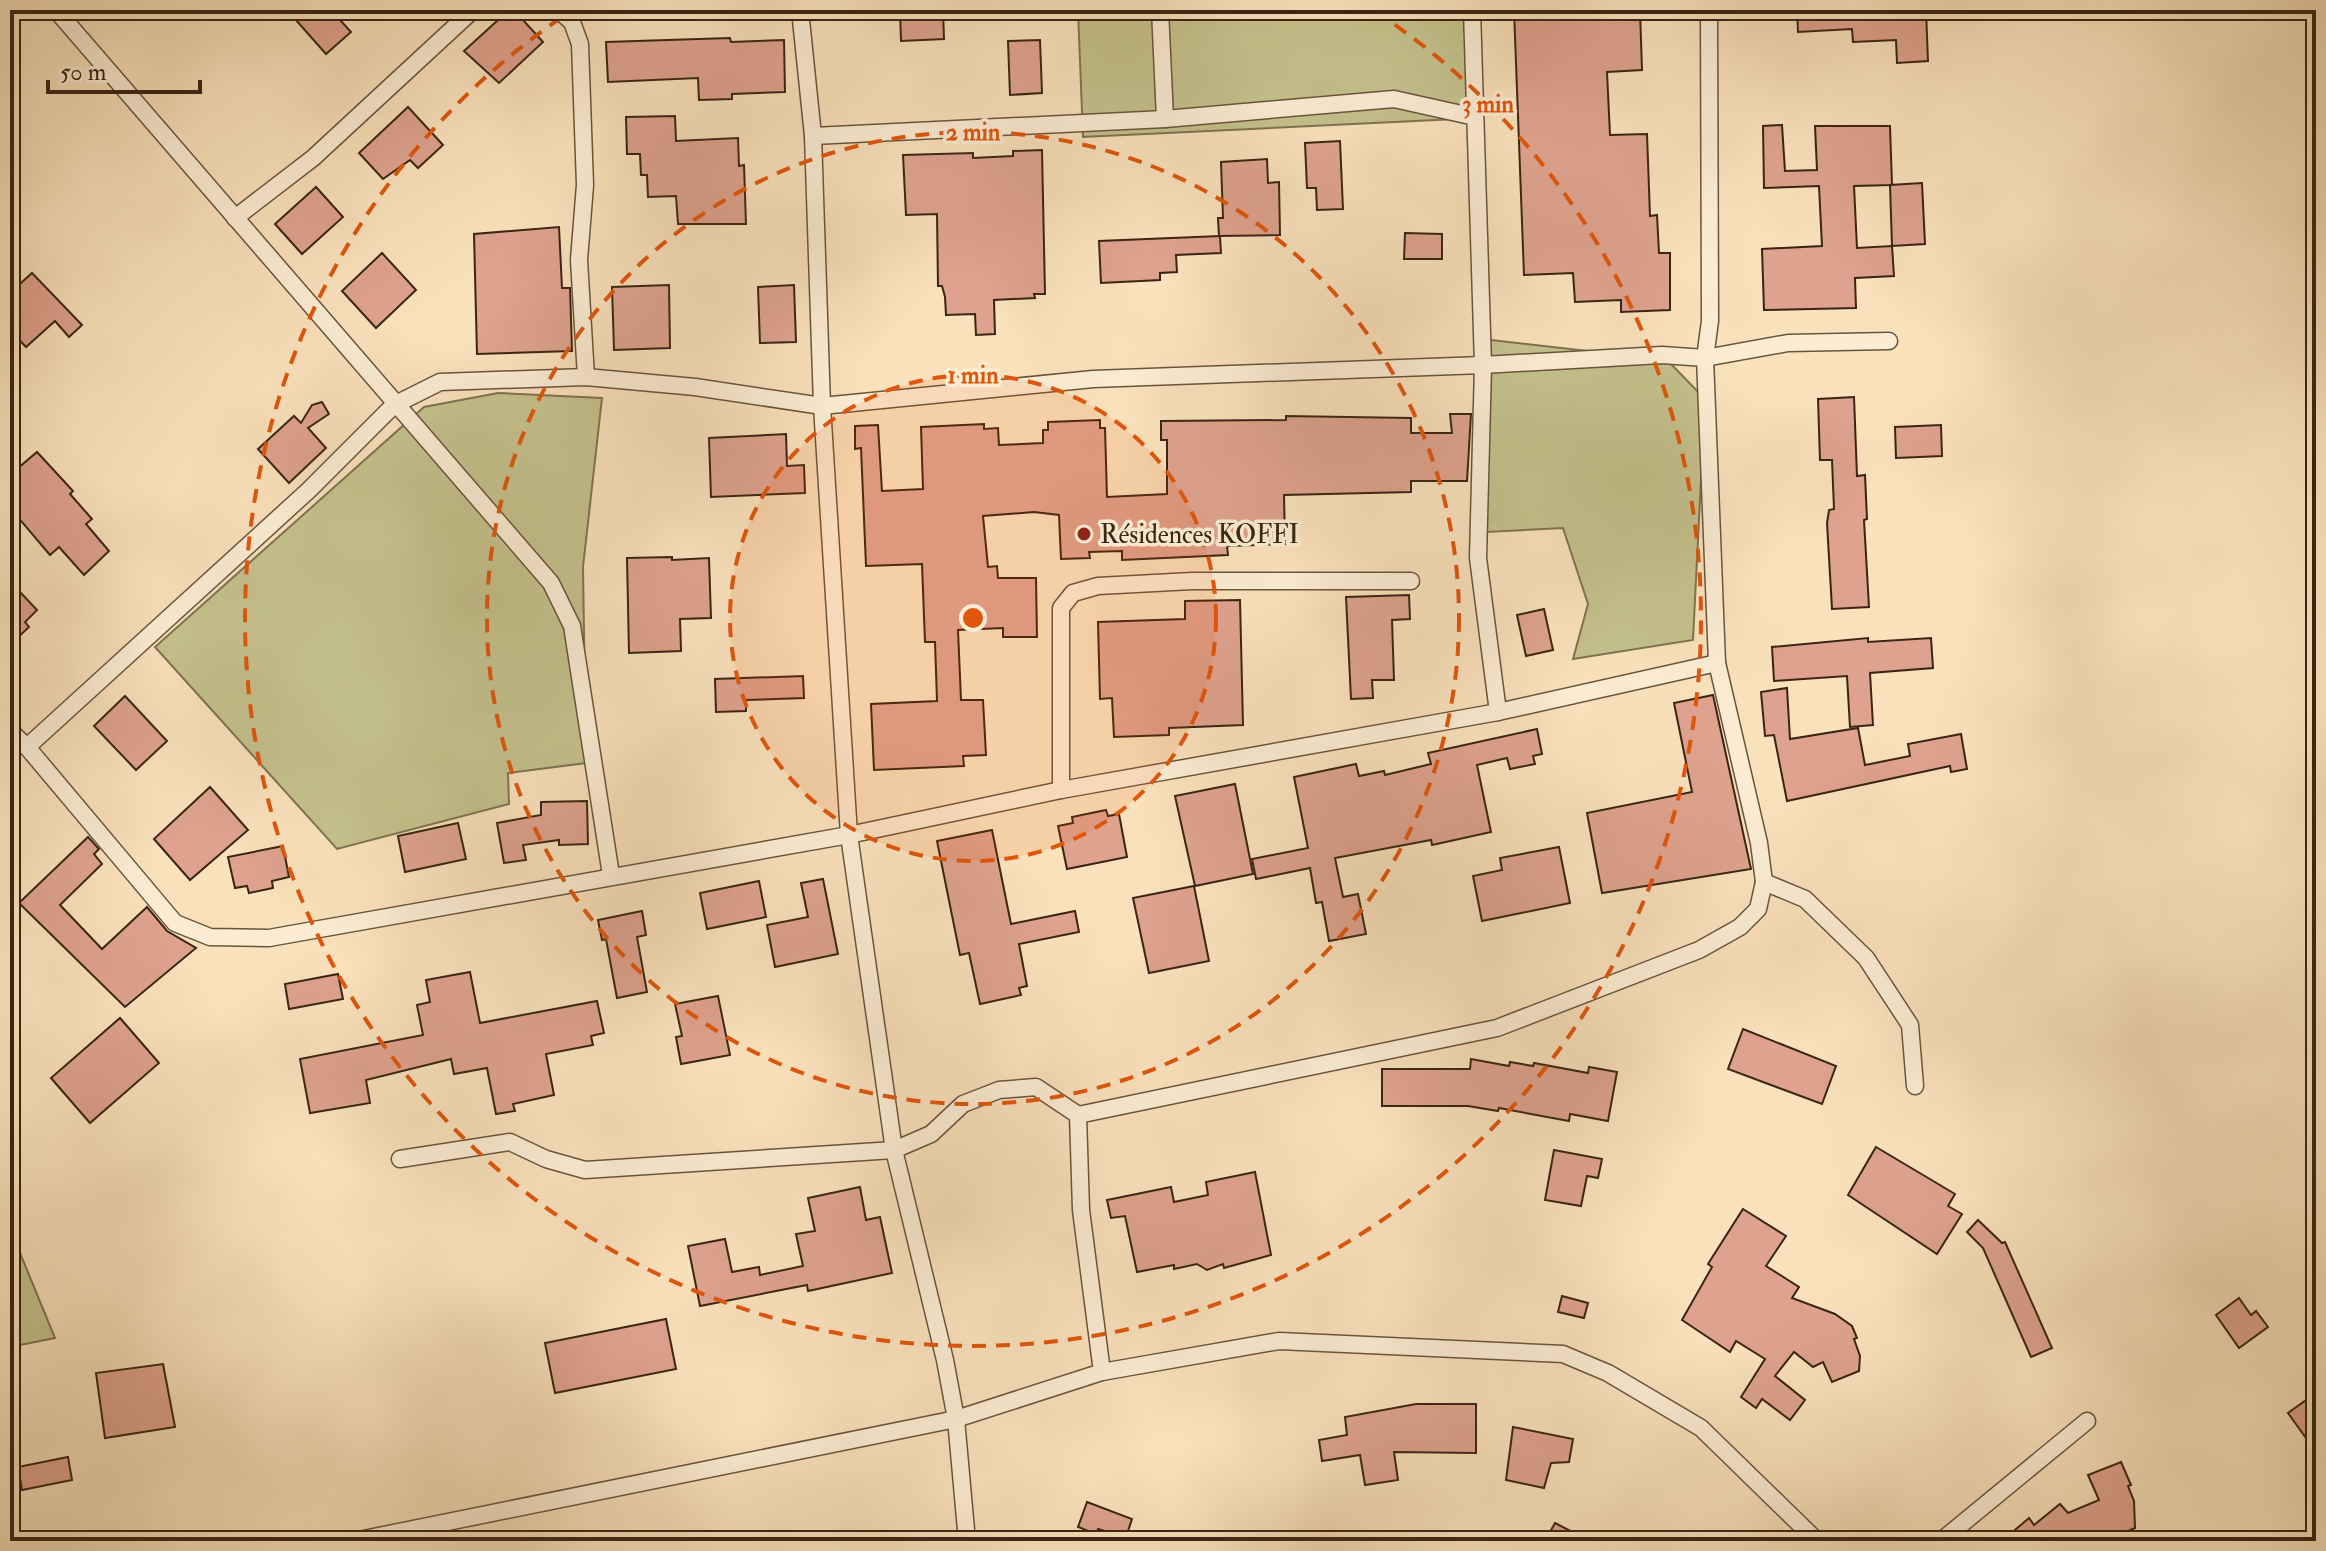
<svg xmlns="http://www.w3.org/2000/svg" width="2326" height="1551" font-family="'IM FELL Double Pica',serif">
	<rect width="100%" height="100%" fill="#f9e1bc"/>
	<filter id="stains"><feTurbulence type="fractalNoise" baseFrequency=".0025" numOctaves="4"/><feColorMatrix values="0 0 0 0 .2 0 0 0 0 .09 0 0 0 0 .02 0 0 0 .5 -.17"/></filter>
	<radialGradient id="worn" r=".72"><stop offset=".6" stop-color="#630" stop-opacity="0"/><stop offset="1" stop-color="#630" stop-opacity=".3"/></radialGradient>
	<g fill="#c4c18c" stroke="#7e7350" stroke-width="2">
		<polygon points="1078,10 1477,10 1477,118 1083,137"/>
		<polygon points="1482,339 1667,360 1705,399 1693,640 1573,659 1588,604 1563,528 1486,532"/>
		<polygon points="498,393 602,398 583,567 586,763 508,773 509,804 337,849 155,647 424,407"/>
		<polygon points="10,1236 13,1236 55,1338 10,1347"/>
	</g>
	<g fill="#dea28e" stroke="#392513" stroke-width="2">
		<polygon points="287,10 331,10 351,32 326,54"/>
		<polygon points="509,10 514,10 543,42 499,83 464,51"/>
		<polygon points="900,10 943,10 944,39 901,41"/>
		<polygon points="1514,10 1640,11 1642,70 1607,72 1610,135 1647,134 1650,216 1657,215 1659,253 1670,253 1670,310 1621,312 1621,300 1575,302 1573,273 1524,275"/>
		<polygon points="1797,10 1926,10 1928,61 1897,63 1896,40 1853,42 1852,29 1798,32"/>
		<polygon points="730,38 731,42 784,40 785,92 732,94 732,99 699,100 698,78 608,82 606,42"/>
		<polygon points="1040,40 1042,93 1010,95 1008,41"/>
		<polygon points="408,107 443,145 418,168 410,160 383,179 359,153"/>
		<polygon points="675,116 676,141 738,138 739,166 744,165 746,224 678,224 676,196 648,197 647,175 641,175 640,154 627,154 626,117"/>
		<polygon points="1782,125 1785,171 1817,170 1815,126 1890,126 1892,185 1854,186 1857,248 1892,246 1894,276 1855,278 1856,308 1764,310 1762,249 1822,246 1819,186 1764,188 1763,126"/>
		<polygon points="1340,141 1343,209 1317,210 1316,188 1307,188 1305,143"/>
		<polygon points="1042,150 1045,294 1034,294 1035,298 994,300 995,334 976,335 975,314 946,315 945,297 942,286 938,286 937,214 906,215 903,155 973,153 973,158 1013,156 1013,151"/>
		<polygon points="1267,159 1268,183 1279,182 1280,235 1219,236 1218,218 1223,218 1221,162"/>
		<polygon points="1922,183 1925,244 1892,246 1890,185"/>
		<polygon points="316,187 343,217 302,254 275,224"/>
		<polygon points="559,227 562,288 570,288 572,351 477,354 474,234"/>
		<polygon points="1405,233 1442,234 1442,259 1404,259"/>
		<polygon points="1220,236 1221,253 1176,255 1177,272 1160,273 1160,280 1101,283 1099,241"/>
		<polygon points="382,253 416,290 376,328 342,291"/>
		<polygon points="32,273 82,325 69,337 55,321 26,347 10,330 10,293"/>
		<polygon points="669,285 670,348 614,350 612,287"/>
		<polygon points="794,285 796,342 760,343 758,287"/>
		<polygon points="1854,397 1857,476 1865,475 1867,519 1864,520 1869,607 1832,609 1827,523 1829,510 1834,509 1832,460 1820,460 1818,399"/>
		<polygon points="322,402 329,414 308,428 326,448 289,483 258,449 294,416 301,423 312,405"/>
		<polygon points="1450,414 1471,414 1467,481 1411,481 1411,492 1284,495 1285,544 1227,546 1228,555 1122,560 1122,551 1089,552 1090,558 1061,559 1059,515 1034,512 983,516 988,567 997,566 998,578 1036,578 1037,637 1003,637 1003,628 958,630 961,700 983,700 986,755 963,756 964,766 874,770 871,704 937,701 935,642 925,642 922,564 866,566 861,448 855,449 855,426 878,425 882,491 923,489 921,427 984,424 984,429 998,428 999,445 1043,443 1043,430 1048,430 1048,422 1100,420 1100,428 1105,428 1107,497 1167,494 1167,440 1161,440 1161,421 1286,420 1286,416 1411,418 1411,433 1452,433"/>
		<polygon points="1941,425 1942,456 1896,458 1895,427"/>
		<polygon points="786,434 787,466 804,465 805,493 711,497 709,438"/>
		<polygon points="37,452 73,491 70,494 92,519 86,524 109,551 84,575 59,547 50,555 10,508 10,475"/>
		<polygon points="672,557 672,560 709,558 711,618 680,619 681,651 629,653 627,558"/>
		<polygon points="20,592 37,610 25,622 29,627 10,645 10,601"/>
		<polygon points="1409,595 1410,619 1392,620 1394,680 1372,680 1373,698 1351,699 1346,597"/>
		<polygon points="1240,600 1243,725 1169,728 1169,735 1114,737 1112,698 1100,699 1098,622 1185,619 1185,601"/>
		<polygon points="1544,609 1553,650 1526,656 1517,615"/>
		<polygon points="1868,638 1868,642 1931,638 1933,668 1870,673 1873,725 1850,727 1847,676 1774,681 1772,647"/>
		<polygon points="803,676 804,698 746,700 746,711 716,712 715,679"/>
		<polygon points="1787,688 1790,739 1858,728 1865,765 1910,756 1908,744 1961,734 1967,769 1951,772 1950,766 1787,801 1774,735 1765,736 1761,692"/>
		<polygon points="1713,695 1751,869 1602,893 1587,813 1692,792 1674,703"/>
		<polygon points="125,696 167,741 136,770 94,726"/>
		<polygon points="1537,729 1542,754 1533,756 1535,764 1510,769 1507,758 1477,765 1491,832 1432,845 1431,840 1335,858 1343,897 1358,894 1366,934 1329,941 1322,902 1316,903 1310,868 1256,879 1252,859 1308,848 1294,777 1356,764 1359,776 1384,771 1385,775 1431,764 1428,753"/>
		<polygon points="1235,784 1253,874 1195,886 1175,796"/>
		<polygon points="210,787 248,830 190,880 154,839"/>
		<polygon points="587,801 588,844 559,845 559,840 523,845 526,860 504,863 497,823 541,815 541,802"/>
		<polygon points="1106,810 1108,816 1119,814 1127,857 1067,869 1058,826 1073,823 1072,817"/>
		<polygon points="458,823 466,859 405,872 398,836"/>
		<polygon points="992,830 1011,924 1075,911 1079,932 1019,944 1027,986 1019,988 1021,995 980,1004 969,953 960,955 937,841"/>
		<polygon points="88,837 99,849 94,854 102,864 60,905 102,949 147,907 167,931 196,948 125,1007 19,903"/>
		<polygon points="283,846 289,877 272,881 273,888 249,893 247,886 235,888 228,857"/>
		<polygon points="1559,847 1570,903 1482,921 1473,876 1502,870 1500,858"/>
		<polygon points="823,879 838,954 775,967 767,925 808,917 801,883"/>
		<polygon points="759,881 766,917 707,929 700,893"/>
		<polygon points="1194,886 1209,961 1149,973 1133,898"/>
		<polygon points="642,911 646,935 637,937 647,992 617,998 606,939 602,940 598,920"/>
		<polygon points="470,972 480,1023 597,1001 604,1033 591,1036 593,1045 546,1054 554,1095 513,1104 515,1111 496,1114 487,1068 454,1074 451,1059 366,1080 370,1103 310,1113 300,1059 423,1035 417,1005 430,1002 426,980"/>
		<polygon points="338,974 343,999 289,1009 285,984"/>
		<polygon points="718,996 730,1055 681,1064 676,1037 682,1036 675,1004"/>
		<polygon points="120,1018 159,1063 90,1123 51,1078"/>
		<polygon points="1743,1029 1836,1066 1822,1104 1728,1069"/>
		<polygon points="1471,1059 1509,1066 1510,1062 1533,1066 1534,1063 1588,1073 1589,1067 1617,1072 1608,1121 1570,1114 1569,1121 1499,1108 1498,1111 1468,1106 1382,1106 1382,1069 1470,1069"/>
		<polygon points="1876,1147 1955,1194 1948,1206 1962,1214 1937,1254 1848,1195"/>
		<polygon points="1554,1150 1602,1159 1598,1178 1587,1176 1581,1206 1545,1200"/>
		<polygon points="1255,1172 1271,1255 1224,1268 1223,1264 1207,1270 1197,1264 1174,1269 1174,1265 1137,1272 1125,1216 1111,1218 1107,1200 1171,1187 1174,1202 1208,1195 1206,1182"/>
		<polygon points="860,1187 866,1220 880,1217 892,1273 808,1291 807,1285 700,1306 688,1246 725,1239 732,1272 759,1267 760,1275 803,1266 796,1234 815,1231 808,1198"/>
		<polygon points="1743,1209 1786,1236 1766,1266 1799,1287 1792,1298 1835,1314 1852,1326 1857,1338 1854,1339 1860,1356 1859,1371 1832,1382 1823,1362 1813,1367 1794,1352 1775,1376 1805,1400 1790,1420 1762,1399 1756,1408 1741,1397 1765,1359 1736,1341 1730,1352 1682,1320 1712,1267 1708,1264"/>
		<polygon points="1978,1220 2002,1243 2005,1242 2052,1348 2031,1357 1983,1248 1967,1232"/>
		<polygon points="1562,1296 1588,1303 1584,1318 1558,1312"/>
		<polygon points="2239,1298 2251,1315 2256,1311 2268,1327 2239,1348 2216,1315"/>
		<polygon points="666,1319 676,1369 555,1393 545,1343"/>
		<polygon points="163,1364 175,1427 105,1438 96,1373"/>
		<polygon points="2316,1393 2316,1452 2288,1413"/>
		<polygon points="1416,1404 1476,1404 1476,1453 1394,1452 1398,1480 1365,1485 1360,1455 1322,1461 1319,1440 1347,1435 1345,1417"/>
		<polygon points="1513,1427 1573,1439 1569,1462 1551,1463 1544,1488 1506,1480"/>
		<polygon points="68,1457 72,1480 22,1490 18,1467"/>
		<polygon points="2121,1462 2131,1485 2128,1486 2134,1501 2135,1528 2105,1541 2002,1541 2029,1518 2034,1525 2060,1504 2068,1513 2099,1500 2088,1475"/>
		<polygon points="1087,1502 1132,1519 1126,1537 1098,1529 1096,1534 1078,1527"/>
		<polygon points="1555,1523 1590,1541 1545,1541"/>
	</g>
	<g fill="none" stroke-linecap="round" stroke-linejoin="round">
		<g stroke="#69543d" stroke-width="19">
			<g id="street">
				<polyline points="56,10 551,583 572,626 611,875"/>
				<polyline points="558,10 572,22 580,44 585,185 579,260 586,377"/>
				<polyline points="800,10 813,136 822,406 849,835 894,1150 945,1360 956,1419 967,1541"/>
				<polyline points="1160,10 1165,119"/>
				<polyline points="1472,10 1483,365 1662,355 1705,358 1788,343 1889,341"/>
				<polyline points="813,136 1165,119 1394,99 1475,117"/>
				<polyline points="235,218 313,158 473,10"/>
				<polyline points="10,731 27,747 309,490 394,405 440,382 586,377 695,387 822,406 1093,379 1483,365 1478,558 1498,712"/>
				<polyline points="27,747 175,923 210,937 269,938 849,835 1061,790 1498,712 1717,663"/>
				<polyline points="1061,790 1061,608 1073,593 1098,586 1192,581 1411,581"/>
				<polyline points="1764,882 1805,899 1866,958 1910,1025 1915,1086"/>
				<polyline points="1078,1115 1081,1210 1102,1372"/>
				<polyline points="400,1159 510,1142 546,1159 585,1170 894,1150 931,1134 963,1104 999,1090 1036,1087 1078,1115 1497,1028 1699,950 1740,927 1758,909 1764,882 1759,843 1717,663 1705,358 1710,321 1709,10"/>
				<polyline points="354,1541 956,1419 1102,1372 1279,1341 1563,1354 1608,1373 1701,1428 1817,1541"/>
				<polyline points="1941,1541 2087,1421"/>
			</g>
		</g>
		<use href="#street" stroke="#fbecd3" stroke-width="16"/>
	</g>
	<circle cx="973" cy="618" r="243" fill="#df560c" fill-opacity=".12"/>
	<g fill="none" stroke="#df560c" stroke-width="4" stroke-dasharray="14 10">
		<circle cx="973" cy="618" r="243"/>
		<circle cx="973" cy="618" r="486"/>
		<path d="M1375 11A728 728 0 1 1 571 11"/>
	</g>
	<circle fill="#8f2418" stroke="#fbecd3" stroke-width="3" cx="1084" cy="534" r="8"/>
	<g text-anchor="middle" stroke-width="7" stroke-linejoin="round" paint-order="stroke">
		<g font-size="26" fill="#392513" stroke="#fbecd3" text-anchor="start">
			<text x="1100" y="543">Résidences KOFFI</text>
		</g>
	</g>
	<circle cx="973" cy="618" r="12" fill="#df560c" stroke="#fbecd3" stroke-width="4"/>
	<g font-size="24" text-anchor="middle" font-weight="bold" fill="#df560c" stroke="#fbecd3" stroke-width="7" stroke-linejoin="round" paint-order="stroke">
		<text x="1488" y="112">3 min</text>
		<text x="973" y="140">2 min</text>
		<text x="973" y="383">1 min</text>
	</g>
	<rect width="2326" height="1551" fill="none" stroke="#f9e1bc" stroke-width="40"/>
	<rect x="12" y="12" width="2302" height="1527" fill="none" stroke="#392513" stroke-width="4"/>
	<rect x="20" y="20" width="2286" height="1511" fill="none" stroke="#392513" stroke-width="2"/>
	<path d="M48 80v12h152v-12" fill="none" stroke="#392513" stroke-width="4"/>
	<text x="60" y="80" font-size="24" fill="#392513" stroke="#fbecd3" stroke-width="6" paint-order="stroke">50 m</text>
	<rect width="100%" height="100%" filter="url(#stains)"/>
	<rect width="100%" height="100%" fill="url(#worn)"/>
</svg>
